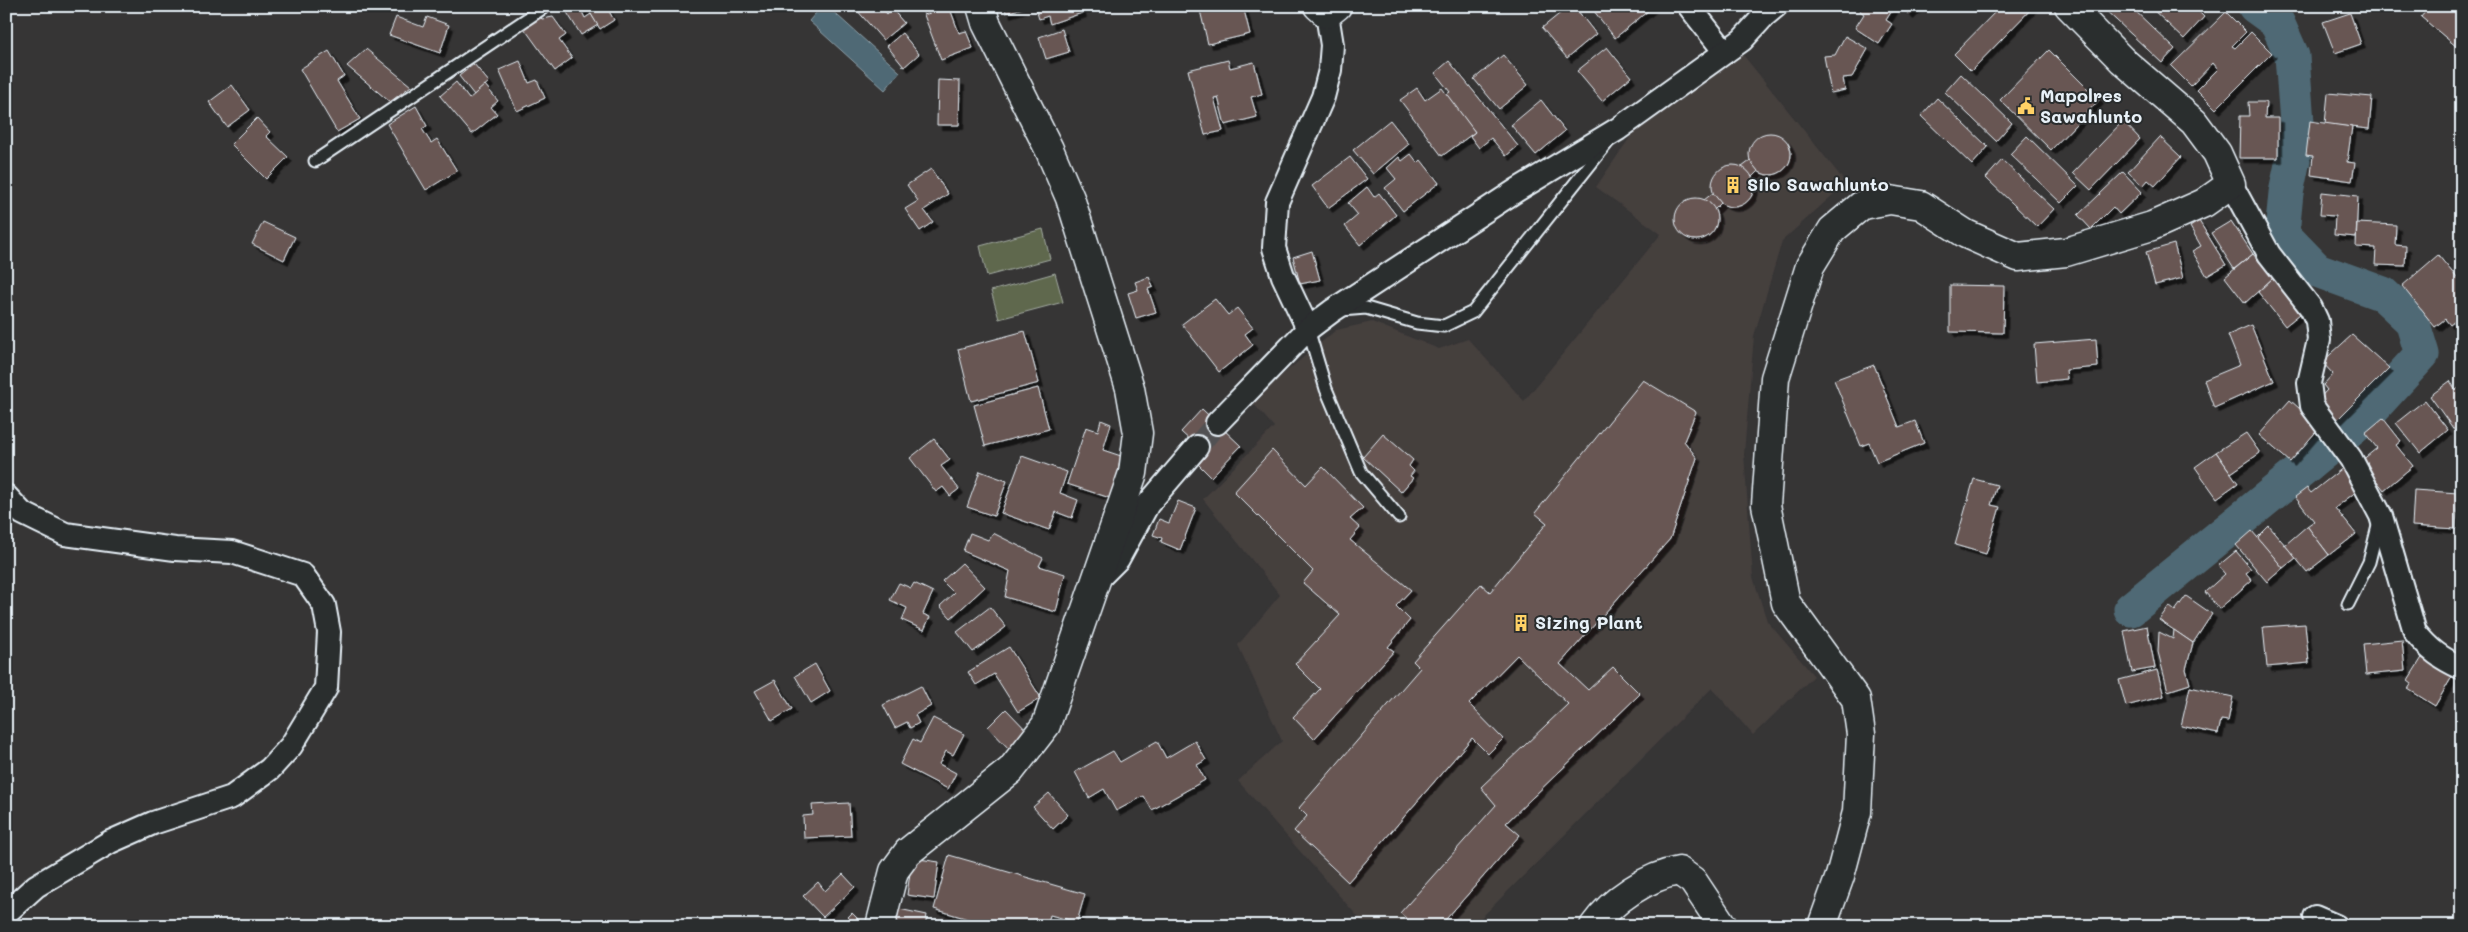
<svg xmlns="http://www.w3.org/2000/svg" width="2468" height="932" font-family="Mali,sans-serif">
	<defs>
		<filter id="shadow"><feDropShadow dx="4.5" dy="4.5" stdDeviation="0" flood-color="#0009"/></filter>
	</defs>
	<rect width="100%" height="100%" fill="#363535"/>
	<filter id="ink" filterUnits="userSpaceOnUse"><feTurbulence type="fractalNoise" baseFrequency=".02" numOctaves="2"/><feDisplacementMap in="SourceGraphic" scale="10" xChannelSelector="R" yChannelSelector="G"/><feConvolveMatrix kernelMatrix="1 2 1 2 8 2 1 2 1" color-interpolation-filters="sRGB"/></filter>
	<g filter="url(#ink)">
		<polygon fill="#453f3e" points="1740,51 1846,183 1782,241 1754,336 1744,454 1753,577 1767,621 1814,676 1753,735 1712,688 1473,926 1366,926 1238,781 1282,741 1238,645 1280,595 1203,499 1274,427 1251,401 1336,330 1372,322 1439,349 1468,339 1524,401 1661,234 1596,187 1635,130"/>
		<g fill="#5f674e" stroke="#a4aca3">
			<polygon points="1043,229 1050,259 987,276 980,246"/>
			<polygon points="1055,273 1063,302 999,319 991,291"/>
		</g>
		<polygon fill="#4f6974" stroke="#8c9fa9" points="822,6 827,6 900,72 885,90 809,21"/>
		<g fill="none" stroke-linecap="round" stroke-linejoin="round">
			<polyline stroke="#4f6974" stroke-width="35" points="2131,609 2359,423 2422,354 2412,321 2383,294 2317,270 2282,234 2286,193 2298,136 2292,56 2277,22 2255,6"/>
		</g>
		<g fill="#685653" stroke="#e8f1f8" filter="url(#shadow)">
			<polygon points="563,6 579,6 585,18 591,14 598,25 581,35"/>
			<polygon points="579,6 606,6 614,20 600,29 588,9 583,13"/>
			<polygon points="859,6 880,6 887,14 892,9 904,23 883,40 856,9"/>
			<polygon points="920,6 940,6 941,9 924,15"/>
			<polygon points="949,6 959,33 966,31 973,48 941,60 924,15"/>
			<polygon points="1005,6 1029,6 1006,13"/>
			<polygon points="1035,6 1080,6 1082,13 1050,24 1048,16 1039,19"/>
			<polygon points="1199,6 1243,6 1250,34 1208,44"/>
			<polygon points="1569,6 1574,6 1596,34 1567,58 1542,28"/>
			<polygon points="1590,6 1654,6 1615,38"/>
			<polygon points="1863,6 1895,6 1886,20 1892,24 1879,44 1855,28 1864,14 1860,11"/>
			<polygon points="1901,6 1918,6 1909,15"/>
			<polygon points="2001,6 2034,6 1971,71 1954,54"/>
			<polygon points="2101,6 2130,6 2175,49 2162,63"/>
			<polygon points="2149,6 2193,6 2204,17 2184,39"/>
			<polygon points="2430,6 2451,6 2462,15 2462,41 2457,47 2421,17"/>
			<polygon points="2226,12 2246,32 2232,46 2235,48 2251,32 2272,53 2216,109 2197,90 2218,69 2213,63 2191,86 2171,66"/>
			<polygon points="2350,13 2361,44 2335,53 2323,22"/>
			<polygon points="396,17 423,27 427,17 449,25 440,53 389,35"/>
			<polygon points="540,17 542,19 553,17 566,35 559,40 572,58 555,71 524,28"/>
			<polygon points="1062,29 1069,52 1046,59 1039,37"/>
			<polygon points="902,33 919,54 904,67 887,46"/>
			<polygon points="1845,36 1868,49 1852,77 1843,78 1845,90 1831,93 1824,56 1835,55"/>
			<polygon points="1607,47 1631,77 1602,101 1577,71"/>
			<polygon points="366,49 411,86 390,102 347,66"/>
			<polygon points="2049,50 2099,100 2051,150 2000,100"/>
			<polygon points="329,51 344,76 337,81 360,119 337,132 300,69"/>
			<polygon points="1503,55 1528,85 1499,109 1474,79"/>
			<polygon points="1228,60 1230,68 1254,62 1262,94 1251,97 1257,117 1225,125 1218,97 1214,98 1223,131 1205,135 1188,70"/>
			<polygon points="520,61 529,83 537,80 545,98 517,111 499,70"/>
			<polygon points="1449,61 1518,146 1506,156 1491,138 1479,148 1470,136 1475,132 1445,95 1450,92 1435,73"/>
			<polygon points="474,64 489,82 474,95 459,76"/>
			<polygon points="1961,74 2012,123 1996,141 1945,92"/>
			<polygon points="938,80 960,81 959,125 937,125"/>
			<polygon points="456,82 469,99 485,85 498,101 491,107 497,114 472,134 440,96"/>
			<polygon points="232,85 250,110 227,127 209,102"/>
			<polygon points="1417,88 1425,100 1442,88 1475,132 1442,156 1400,100"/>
			<polygon points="2328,93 2372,97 2369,129 2325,124"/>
			<polygon points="1937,98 1988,147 1972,165 1921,116"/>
			<polygon points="1541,100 1565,131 1536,155 1511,125"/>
			<polygon points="2248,102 2266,102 2265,118 2278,118 2278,158 2239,158 2240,116 2249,116"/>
			<polygon points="416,106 427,126 422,129 431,143 437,139 457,171 426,190 387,124"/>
			<polygon points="257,118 270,132 266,136 288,157 266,179 231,144"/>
			<polygon points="1390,120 1409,144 1373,174 1353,150"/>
			<polygon points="2123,121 2140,139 2091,190 2073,173"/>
			<polygon points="2310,121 2352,127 2347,162 2355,163 2352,181 2311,175 2313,156 2306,155"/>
			<circle cx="1770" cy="154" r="21"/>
			<polygon points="2027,136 2078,186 2061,203 2010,154"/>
			<polygon points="2160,137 2181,157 2155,186 2148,180 2143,186 2128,172"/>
			<polygon points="1411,154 1418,163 1421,160 1439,183 1403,211 1385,188 1396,179 1387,168 1399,157 1402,161"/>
			<polygon points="1350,157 1367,179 1328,208 1312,186"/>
			<polygon points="2002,160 2054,209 2037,227 1986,178"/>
			<polygon points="1750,161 1758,171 1752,177 1742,167"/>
			<circle cx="1733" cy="186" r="21"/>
			<polygon points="931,169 948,194 924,210 933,222 920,231 905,209 918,201 907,185"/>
			<polygon points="2123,172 2142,192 2119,214 2113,207 2091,229 2078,215"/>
			<polygon points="1367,187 1374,197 1379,193 1396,215 1360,245 1345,226 1358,215 1348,203"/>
			<polygon points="2322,192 2358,196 2356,237 2334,235 2335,216 2320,215"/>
			<polygon points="1713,193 1721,203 1714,210 1704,200"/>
			<circle cx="1696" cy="219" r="21"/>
			<polygon points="2199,221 2226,265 2207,276 2192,251 2201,246 2190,227"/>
			<polygon points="2231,221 2253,254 2234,269 2211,233"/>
			<polygon points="263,222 295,237 284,260 252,244"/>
			<polygon points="2357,223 2396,225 2395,245 2406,246 2405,266 2375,265 2376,248 2356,247"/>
			<polygon points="2174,244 2183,278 2155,285 2146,252"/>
			<polygon points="1312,251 1320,280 1300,284 1293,257"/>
			<polygon points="2253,254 2273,278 2245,303 2225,277"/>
			<polygon points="2438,255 2462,284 2462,315 2450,325 2445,319 2435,327 2402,286"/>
			<polygon points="1149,277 1153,287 1148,289 1156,312 1136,318 1128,293 1138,290 1135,282"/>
			<polygon points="2273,278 2300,314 2285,326 2258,292"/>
			<polygon points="1950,285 2004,286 2003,333 1950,332"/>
			<polygon points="1215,299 1228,315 1237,308 1253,328 1245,334 1253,345 1219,372 1182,324"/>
			<polygon points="2251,325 2274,381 2214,408 2204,380 2240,365 2228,335"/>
			<polygon points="1025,331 1039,383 971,401 958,349"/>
			<polygon points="2352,335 2389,368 2335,422 2315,403 2327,390 2323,385 2333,374 2322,362"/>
			<polygon points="2096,339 2098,367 2066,370 2067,379 2037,382 2034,344"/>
			<polygon points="1874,365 1899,427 1915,421 1924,443 1877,462 1869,443 1861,446 1834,380"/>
			<polygon points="1643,380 1696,412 1684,441 1697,458 1670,539 1560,664 1588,690 1613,667 1640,694 1506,823 1520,835 1440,926 1415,926 1400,913 1496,805 1481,787 1568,704 1517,655 1469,704 1503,739 1488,754 1472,738 1348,882 1294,831 1307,816 1299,808 1420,668 1413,661 1481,584 1490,592 1547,523 1535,513"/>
			<polygon points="2450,381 2456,390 2462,385 2462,426 2455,431 2430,396"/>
			<polygon points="1038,388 1049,429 985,446 974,405"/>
			<polygon points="2290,400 2320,427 2290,462 2259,435"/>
			<polygon points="2425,400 2448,430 2420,453 2396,423"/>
			<polygon points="1202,409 1241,446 1211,477 1198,464 1206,455 1181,432"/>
			<polygon points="2383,418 2401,441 2396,445 2413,466 2384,490 2361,461 2377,448 2365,433"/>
			<polygon points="1101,420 1111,424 1103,450 1124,457 1110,498 1067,484 1086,427 1098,431"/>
			<polygon points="2246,433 2260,453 2231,473 2216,452"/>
			<polygon points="1383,434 1413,460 1409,466 1414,471 1410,476 1413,478 1401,492 1363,457"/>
			<polygon points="934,439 950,460 941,466 959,489 950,496 943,487 936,492 910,458"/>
			<polygon points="1272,450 1306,485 1323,467 1363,508 1350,519 1360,528 1350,540 1411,590 1396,606 1410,620 1388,647 1394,651 1314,739 1293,717 1320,689 1295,664 1340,615 1303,583 1313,571 1234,492"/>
			<polygon points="2216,452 2238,483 2217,498 2195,467"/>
			<polygon points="1022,456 1067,472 1060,493 1078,500 1072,518 1056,512 1049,530 1001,513"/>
			<polygon points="2344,467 2361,488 2335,508 2356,534 2329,555 2307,526 2314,521 2295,497 2307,488 2311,493"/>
			<polygon points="980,471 1007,481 994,516 967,507"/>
			<polygon points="1974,479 1997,485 1991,505 2000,507 1986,554 1955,545"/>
			<polygon points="2414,490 2458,493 2456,529 2412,526"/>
			<polygon points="1178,501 1196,508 1180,550 1161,542 1162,538 1153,535 1159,519 1169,523"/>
			<polygon points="2269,526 2296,558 2283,568 2257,538"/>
			<polygon points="2307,526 2329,555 2307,572 2285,545"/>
			<polygon points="2252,531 2283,568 2267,582 2236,545"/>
			<polygon points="970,533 988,540 993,533 1043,558 1039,566 1065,574 1056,612 1005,597 1010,571 963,551"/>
			<polygon points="2236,551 2251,569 2246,573 2252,580 2219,609 2205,592 2225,574 2218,566"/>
			<polygon points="962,563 985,587 951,618 940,606 954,593 942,581"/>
			<polygon points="899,583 911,588 914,583 933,592 923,614 930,617 924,630 902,620 907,608 890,600"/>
			<polygon points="2186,596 2212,614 2193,643 2159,620 2169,606 2175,611"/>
			<polygon points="990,607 1006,627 973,652 957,632"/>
			<polygon points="2305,624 2309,663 2267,667 2263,627"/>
			<polygon points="2147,626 2155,668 2132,672 2124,631"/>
			<polygon points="2174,630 2193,643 2186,669 2190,684 2168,691 2158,652 2159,632 2173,639"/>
			<polygon points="2402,640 2405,671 2366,675 2363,644"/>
			<polygon points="1009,647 1041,698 1018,712 994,674 976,685 968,672"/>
			<polygon points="2423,656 2453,675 2435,706 2408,689 2412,683 2408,680"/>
			<polygon points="815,664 830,691 811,703 795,676"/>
			<polygon points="2157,670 2164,696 2126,706 2119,680"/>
			<polygon points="775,680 792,709 772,721 755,691"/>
			<polygon points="921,686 931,706 915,715 919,723 910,728 907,722 895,728 883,705"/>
			<polygon points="2190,687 2233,697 2228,721 2221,720 2218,734 2181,726"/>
			<polygon points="1006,709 1030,734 1012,752 988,727"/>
			<polygon points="933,718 964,734 953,755 946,751 939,764 956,773 948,789 900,764 913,739 920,743"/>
			<polygon points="1157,741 1166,758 1195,741 1206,760 1197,765 1205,780 1152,810 1144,796 1116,811 1104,789 1089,798 1075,772 1113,751 1120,762"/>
			<polygon points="1049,793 1068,815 1053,829 1033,807"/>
			<polygon points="849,803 851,836 804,838 803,816 813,815 812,805"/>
			<polygon points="949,855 1085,894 1077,922 1050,915 1047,926 992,926 934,909"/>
			<polygon points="912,858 939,862 934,899 907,895"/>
			<polygon points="843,874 855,887 823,917 803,896 818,882 825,891"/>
			<polygon points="899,909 927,915 925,926 896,926"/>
			<polygon points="852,913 860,921 857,926 839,926"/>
		</g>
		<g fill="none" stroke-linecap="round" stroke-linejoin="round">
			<polyline stroke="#515152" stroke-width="22" stroke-dasharray="22 11" stroke-linecap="butt" points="1197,447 1217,423"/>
			<g stroke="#e8f1f8" stroke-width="15">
				<g id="lane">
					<polyline points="315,161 546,6"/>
					<polyline points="1341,310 1366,308 1417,323 1444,326 1473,312 1608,142"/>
					<polyline points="1308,329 1326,389 1361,472 1399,517"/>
					<polyline points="2348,604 2369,562 2379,522"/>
				</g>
			</g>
			<g stroke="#e8f1f8" stroke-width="26">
				<g id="street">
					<polyline points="1689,6 1725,52"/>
					<path d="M2231,184l38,70 42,54 6,13 2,19 -10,43 3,23 39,53 30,57 34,116c14,18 27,27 47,36"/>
					<polyline points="1308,329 1283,276 1274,248 1277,202 1323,97 1330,70 1332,45 1327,14"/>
					<polyline points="1217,423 1308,329 1332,311 1517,190 1618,129 1742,40 1764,16 1776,6"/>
					<polyline points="6,496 22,513 65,534 175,549 232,552 303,575 324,605 329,632 326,688 291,746 270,769 232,797 153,823 110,842 36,886 6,913"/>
					<polyline points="1098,579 1118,559 1148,504 1197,447"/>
					<polyline points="2315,917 2336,926"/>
				</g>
			</g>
			<g stroke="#e8f1f8" stroke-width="31">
				<g id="secondary">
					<polyline points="1318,6 1327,14 1337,6"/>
					<polyline points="880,926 894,871 908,852 1011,770 1046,725 1133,473 1138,433 1130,388 1070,198 1049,149 986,23 981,6"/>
					<path d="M1594,926c18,-26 54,-50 85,-55l14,10 30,45"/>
					<polyline points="1822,926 1840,876 1857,812 1861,734 1856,699 1786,603 1766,505 1775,378 1810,266 1832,230 1862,205 1890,200 1921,205 1966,234 2018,257 2066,252 2152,226 2204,203 2231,184 2217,153 2194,122 2122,60 2069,6"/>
				</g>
			</g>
			<use href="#lane" stroke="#2a2d2e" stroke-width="11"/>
			<use href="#street" stroke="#2a2d2e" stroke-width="22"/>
			<use href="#secondary" stroke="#2a2d2e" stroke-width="28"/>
		</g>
	</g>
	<defs>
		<g id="civic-bare" transform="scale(1.35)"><path d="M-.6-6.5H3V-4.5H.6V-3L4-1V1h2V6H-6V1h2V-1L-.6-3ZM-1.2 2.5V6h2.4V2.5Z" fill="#ffd166" stroke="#2a2d2e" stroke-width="2.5" paint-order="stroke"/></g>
		<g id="building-bare" transform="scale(1.35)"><path d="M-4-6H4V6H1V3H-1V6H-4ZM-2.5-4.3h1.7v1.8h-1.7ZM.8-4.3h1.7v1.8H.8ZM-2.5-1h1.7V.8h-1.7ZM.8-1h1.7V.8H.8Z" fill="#ffd166" stroke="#2a2d2e" stroke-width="2.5" paint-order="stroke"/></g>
	</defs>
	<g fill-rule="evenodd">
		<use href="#civic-bare" x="2026" y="106"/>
		<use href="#building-bare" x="1733" y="185"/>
		<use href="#building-bare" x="1521" y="623"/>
	</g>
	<g text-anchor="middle" stroke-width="4" stroke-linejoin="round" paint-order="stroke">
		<g font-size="18" font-weight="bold" fill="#e8f1f8" stroke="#2a2d2e" text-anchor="start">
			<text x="2040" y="102">Mapolres<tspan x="2040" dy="21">Sawahlunto</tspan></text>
			<text x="1747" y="191">Silo Sawahlunto</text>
			<text x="1535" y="629">Sizing Plant</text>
		</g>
	</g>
	<rect width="2468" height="932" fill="none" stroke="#2a2d2e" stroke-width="25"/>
	<rect x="12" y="12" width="2443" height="907" fill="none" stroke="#e8f1f8" stroke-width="2" filter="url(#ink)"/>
</svg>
